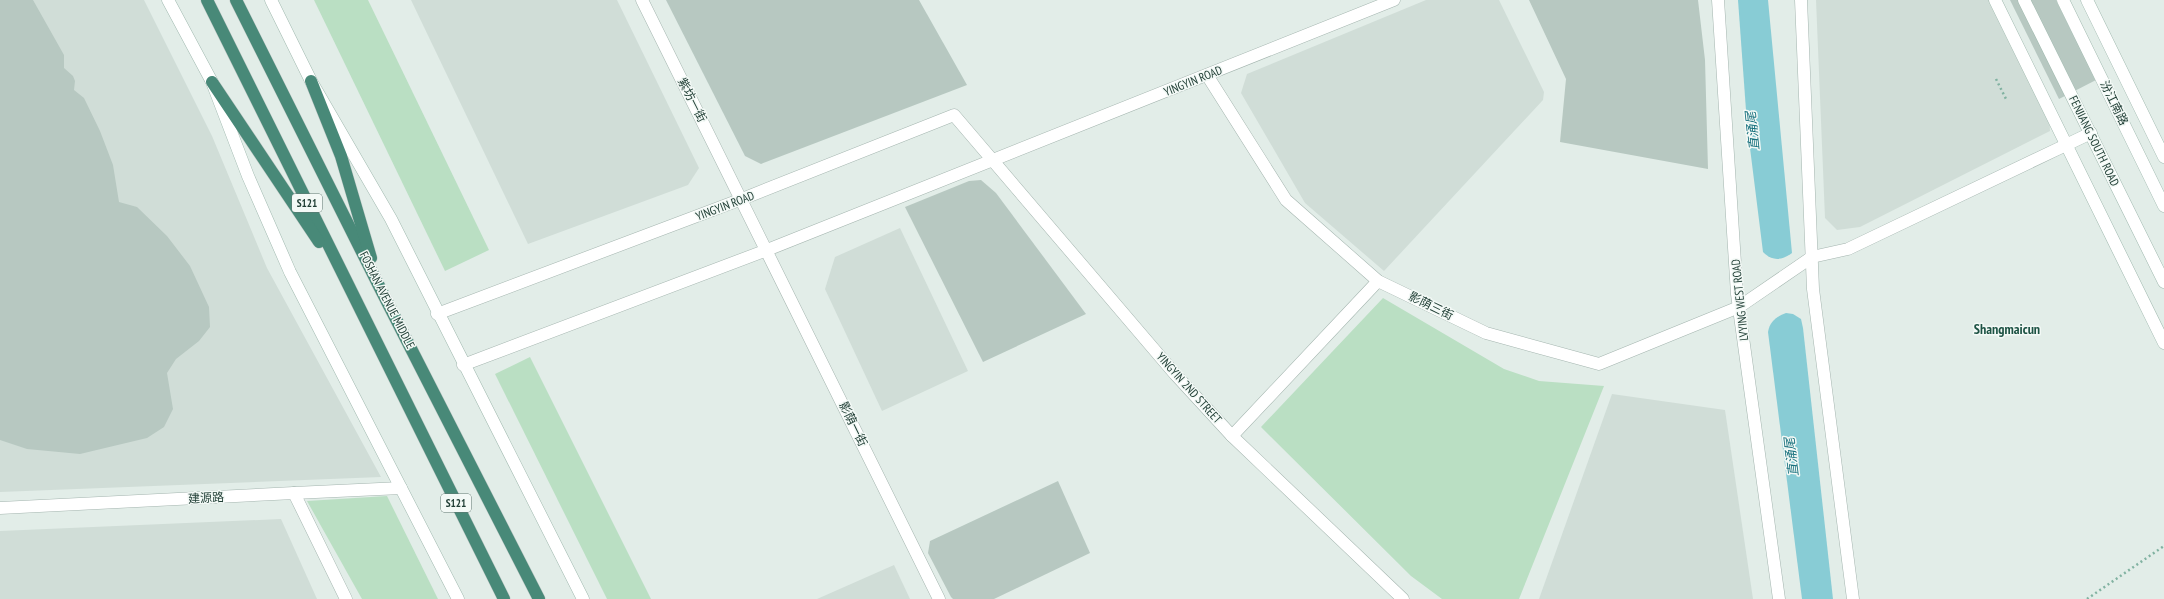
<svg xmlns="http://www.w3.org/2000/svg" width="2164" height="599" font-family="'PT Sans Narrow','Noto Sans SC',sans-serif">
	<rect width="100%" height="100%" fill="#e2ede8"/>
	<g fill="#d0ddd7">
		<polygon points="0,0 144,0 212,136 267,268 381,477 0,492"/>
		<polygon points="411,0 617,0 699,168 688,185 528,244"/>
		<polygon points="1426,0 1499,0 1544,92 1543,100 1384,271 1305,203 1241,93 1247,74"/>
		<polygon points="1816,0 1990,0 2049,111 2050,131 1860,227 1837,230 1825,218"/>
		<polygon points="900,228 968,371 882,411 825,289 835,257"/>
		<polygon points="1612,394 1725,410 1753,599 1539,599"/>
		<polygon points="281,519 317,599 0,599 0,531"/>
		<polygon points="894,565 910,599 817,599"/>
	</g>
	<g fill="#badfc3">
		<polygon points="314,0 368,0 489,250 445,271"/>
		<polygon points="1383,298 1504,369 1539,381 1604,386 1519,599 1442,599 1411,576 1261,427"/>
		<polygon points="530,357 651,599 607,599 495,374"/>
		<polygon points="387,496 438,599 362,599 307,501"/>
	</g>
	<g fill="#88ccd5">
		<path d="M1738,0h30l24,253c-11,8 -20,8 -29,-1l-16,-128z"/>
		<path d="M1786,313l7,1 8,5 2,9 30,271h-31l-34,-267c2,-11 8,-15 18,-19z"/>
	</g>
	<g fill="#b7c8c1">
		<polygon points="0,0 33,0 64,55 64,68 73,76 75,81 74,90 84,98 100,131 113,165 119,202 137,207 167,236 190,266 209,307 210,327 199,341 176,359 167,373 173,409 164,427 147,438 80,454 27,449 0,440"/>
		<polygon points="666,0 919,0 967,85 761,164 745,156"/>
		<polygon points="1529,0 1698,0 1705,60 1708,169 1560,142 1566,79"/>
		<polygon points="2010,0 2056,0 2096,80 2059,99"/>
		<polygon points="981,180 996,193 1086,314 983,362 905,207 969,181"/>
		<polygon points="1058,481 1090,553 994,599 953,599 951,597 928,553 930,541"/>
	</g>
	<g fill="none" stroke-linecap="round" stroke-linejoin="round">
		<g stroke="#a4b5af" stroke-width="13">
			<g id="minor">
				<polyline points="1812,257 1848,249 2066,145"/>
				<polyline points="294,493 401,488"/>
				<polyline points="0,508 294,493 346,599"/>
			</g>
		</g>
		<g stroke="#a4b5af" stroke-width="13">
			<g id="tertiary">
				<polyline points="642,0 939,599"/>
				<polyline points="1718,0 1737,294 1779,599"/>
				<polyline points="1801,0 1813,289 1853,599"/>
				<polyline points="1207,75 1286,200 1378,281 1486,333 1599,364 1739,307 1812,257"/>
				<polyline points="437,314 742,199 954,115 1175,374 1232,436 1403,599"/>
				<polyline points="463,365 767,250 1394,0"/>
				<polyline points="1232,436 1378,281"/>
			</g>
		</g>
		<g stroke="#a0b9af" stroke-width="13">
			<g id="secondary">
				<polyline points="168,0 212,82 248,176 290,272 458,599"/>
				<polyline points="271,0 311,81 391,219 583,599"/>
				<polyline points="1995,0 2164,343"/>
				<polyline points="2024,0 2164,282"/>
				<polyline points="2063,0 2164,206"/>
				<polyline points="2087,0 2164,157"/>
				<polyline points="2066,145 2091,133"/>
			</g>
		</g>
		<g stroke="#c1c9c7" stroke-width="13">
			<g id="trunk">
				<polyline points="207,0 504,599"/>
				<polyline points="236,0 379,286 539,599"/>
				<polyline points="311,81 341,156 371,258"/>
				<polyline points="212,82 319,242"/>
			</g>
		</g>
		<g stroke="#81b2a1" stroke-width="2.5" stroke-dasharray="2 3" stroke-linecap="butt">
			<polyline points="1996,79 2006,99"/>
			<polyline points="2087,599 2164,546"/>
		</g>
		<use href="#minor" stroke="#fff" stroke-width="12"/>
		<use href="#tertiary" stroke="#fff" stroke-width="12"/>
		<use href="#secondary" stroke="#fff" stroke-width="12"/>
		<use href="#trunk" stroke="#488978" stroke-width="12"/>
	</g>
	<g text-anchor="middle" stroke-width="3" stroke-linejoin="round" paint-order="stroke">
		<g fill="#f3f9f6" stroke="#607770" stroke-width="1">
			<rect x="292" y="194" width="30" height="18" rx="3"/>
			<rect x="441" y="494" width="30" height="18" rx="3"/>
		</g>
		<g font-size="11" font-weight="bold" fill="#213f36">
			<text x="307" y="207">S121</text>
			<text x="456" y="507">S121</text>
		</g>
		<g font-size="12" fill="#213f36" stroke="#f3f9f6">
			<text transform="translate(1193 81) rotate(-22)" y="4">YINGYIN ROAD</text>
			<text transform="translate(692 100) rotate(63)" y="4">紫坊一街</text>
			<text transform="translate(2114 103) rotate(64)" y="4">汾江南路</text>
			<text transform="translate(2094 141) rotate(64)" y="4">FENJIANG SOUTH ROAD</text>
			<text transform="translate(725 206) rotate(-21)" y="4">YINGYIN ROAD</text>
			<text transform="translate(387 300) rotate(63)" y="4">FOSHAN AVENUE MIDDLE</text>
			<text transform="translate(1740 300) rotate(-96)" y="4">LVYING WEST ROAD</text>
			<text transform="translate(1431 306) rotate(26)" y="4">影荫三街</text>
			<text transform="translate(1189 388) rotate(48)" y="4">YINGYIN 2ND STREET</text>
			<text transform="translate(853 424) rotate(64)" y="4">影荫一街</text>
			<text transform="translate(206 498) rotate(-3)" y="4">建源路</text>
		</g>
		<g font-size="13" font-style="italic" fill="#18717e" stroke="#f3f9f6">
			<text transform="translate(1752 131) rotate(-96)" y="5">直涌尾</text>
			<text transform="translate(1791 457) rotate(-97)" y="5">直涌尾</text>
		</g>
		<g font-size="14" font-weight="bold" fill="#1c5243" stroke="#f3f9f6">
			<text x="2007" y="334">Shangmaicun</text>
		</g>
	</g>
</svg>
